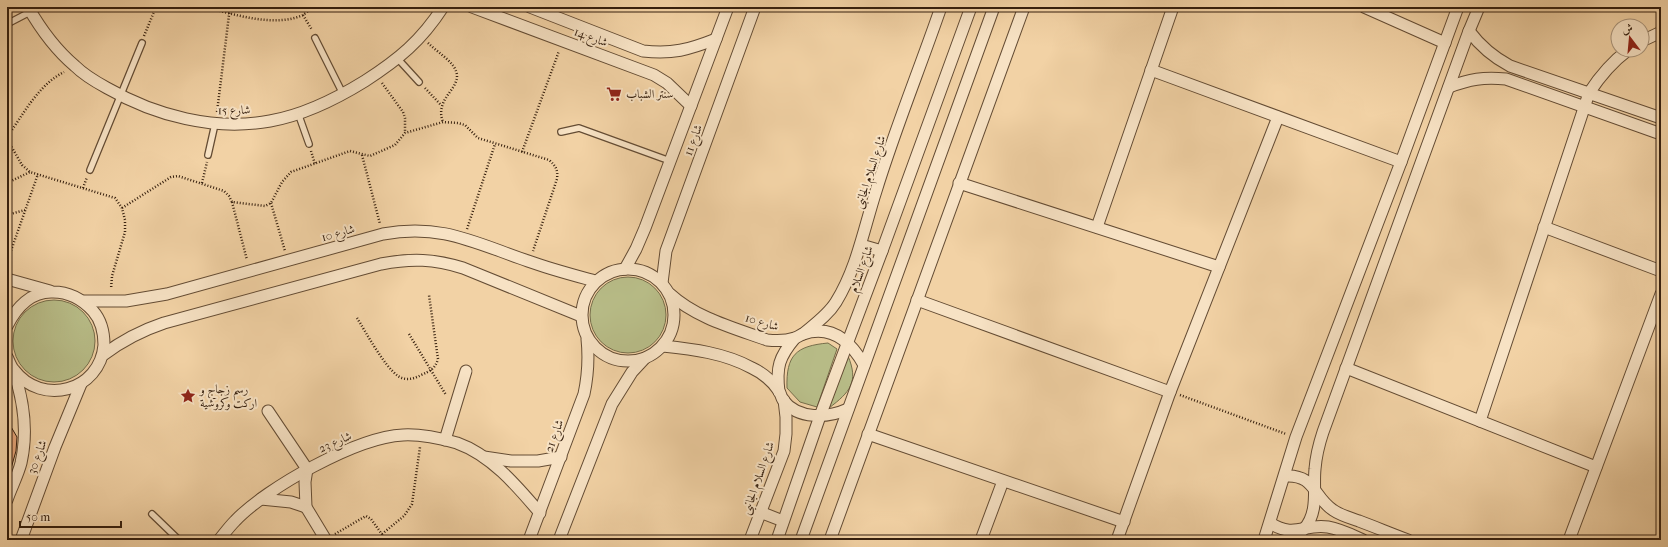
<svg xmlns="http://www.w3.org/2000/svg" width="1668" height="547" font-family="'IM FELL French Canon',Amiri,serif">
	<rect width="100%" height="100%" fill="#f2d2a5"/>
	<filter id="stains"><feTurbulence type="fractalNoise" baseFrequency=".005" numOctaves="4"/><feColorMatrix values="0 0 0 0 .2 0 0 0 0 .09 0 0 0 0 .02 0 0 0 .5 -.17"/></filter>
	<radialGradient id="worn" r=".72"><stop offset=".6" stop-color="#630" stop-opacity="0"/><stop offset="1" stop-color="#630" stop-opacity=".3"/></radialGradient>
	<g fill="#b8bd88" stroke="#766e4b">
		<circle cx="628" cy="315" r="38"/>
		<circle cx="54" cy="341" r="41"/>
		<path d="M828,343l9,6 -20,58 -17,-5 -13,-14c-1,-33 9,-42 41,-45z"/>
		<path d="M848,356c11,26 2,36 -19,52z"/>
	</g>
	<polygon fill="#e5a579" stroke="#351f0e" points="7,420 17,437 16,451 10,472 7,472"/>
	<g fill="none" stroke-linecap="round" stroke-linejoin="round">
		<g stroke="#644c34" stroke-width="8">
			<g id="service">
				<polyline points="7,24 30,12"/>
				<polyline points="315,38 343,94"/>
				<polyline points="398,59 419,82"/>
				<polyline points="298,113 309,144"/>
				<polyline points="561,132 579,128 670,161"/>
				<polyline points="208,155 215,124"/>
				<polyline points="90,170 142,43"/>
				<polyline points="152,514 179,540"/>
			</g>
		</g>
		<g stroke="#644c34" stroke-width="13">
			<g id="minor">
				<path d="M28,7c12,21 28,43 47,59 9,9 21,16 32,22 49,28 107,43 163,33 34,-6 66,-22 95,-40 34,-22 56,-40 78,-74"/>
				<polyline points="472,7 654,75 667,83 691,106"/>
				<path d="M530,7l113,44c30,3 45,-1 73,-12"/>
				<polyline points="1364,7 1445,43"/>
				<path d="M1469,31c12,16 24,26 41,35l151,52"/>
				<polyline points="1642,41 1661,32"/>
				<polyline points="1151,70 1401,162"/>
				<path d="M1449,87c21,-8 34,-10 57,-8l155,55"/>
				<polyline points="959,183 1219,267"/>
				<polyline points="1097,227 1173,7"/>
				<polyline points="1544,227 1661,271"/>
				<polyline points="861,245 882,251"/>
				<circle cx="628" cy="315" r="46"/>
				<polyline points="625,269 636,249 645,228 728,7"/>
				<polyline points="7,279 50,291"/>
				<polyline points="662,283 666,251 755,7"/>
				<path d="M670,294c26,24 64,34 97,46 9,1 19,1 28,-2 3,-1 5,-3 8,-4 29,-10 48,8 61,31"/>
				<polyline points="917,300 1170,392"/>
				<path d="M84,301h42l41,-7 216,-60c58,-11 92,9 145,27 22,8 45,14 67,20"/>
				<path d="M7,326c9,-18 24,-35 46,-34 17,0 29,7 40,19 8,9 11,21 11,34 -4,46 -62,62 -90,25 -3,-3 -5,-9 -7,-13"/>
				<path d="M803,334c12,-10 25,-19 33,-32 21,-34 28,-74 40,-111 19,-62 44,-123 65,-184"/>
				<path d="M663,346c29,3 62,7 89,22 11,5 20,13 27,23 2,3 2,6 4,9 15,20 45,18 65,9"/>
				<path d="M103,355c20,-15 37,-24 61,-32l217,-59c31,-6 53,-5 82,4l118,48"/>
				<polyline points="1346,368 1596,467"/>
				<path d="M779,392c-3,-25 0,-35 16,-54"/>
				<polyline points="268,411 307,469 305,482 306,507 326,540"/>
				<path d="M1480,421l109,-328c11,-17 23,-31 39,-43"/>
				<polyline points="868,434 1124,522"/>
				<polyline points="445,440 466,371"/>
				<polyline points="484,457 511,461 538,461 561,457"/>
				<path d="M1285,476c30,-2 28,21 48,34 7,5 17,8 26,11 16,6 33,13 49,19"/>
				<polyline points="261,499 291,502 306,507"/>
				<path d="M7,500c4,-12 11,-25 14,-37 7,-31 3,-61 -7,-91"/>
				<polyline points="760,512 783,521"/>
				<path d="M1270,523c25,16 34,0 58,4 12,2 24,8 35,13"/>
				<polyline points="21,540 55,447 81,384"/>
				<path d="M219,540c5,-6 10,-13 16,-19 31,-33 122,-84 168,-86 18,-1 36,3 54,8 34,12 60,43 83,70"/>
				<path d="M529,540l55,-146c4,-19 5,-36 3,-55"/>
				<polyline points="559,540 612,404 632,372 645,358"/>
				<polyline points="750,540 784,451 786,434 786,417 784,400"/>
				<polyline points="777,540 820,416 882,251 971,7"/>
				<polyline points="801,540 994,7"/>
				<polyline points="830,540 1024,7"/>
				<polyline points="981,540 1003,481"/>
				<polyline points="1117,540 1170,392 1278,117"/>
				<polyline points="1264,540 1296,437 1401,162 1458,7"/>
				<path d="M1288,540c5,-4 12,-7 16,-11 15,-17 9,-40 11,-60 1,-13 4,-25 8,-37l146,-401 10,-24"/>
				<polyline points="1569,540 1661,294"/>
			</g>
		</g>
		<g stroke="#351f0e" stroke-width="2.5" stroke-dasharray="1 2" stroke-linecap="butt">
			<path d="M205,7c28,7 69,21 98,8 3,-2 6,-5 9,-8"/>
			<polyline points="303,15 312,30"/>
			<polyline points="144,36 156,7"/>
			<path d="M428,43c8,8 20,15 26,24 13,20 -21,29 -11,55"/>
			<polyline points="382,83 403,112 405,118 405,133"/>
			<polyline points="425,88 441,105"/>
			<polyline points="217,112 230,7"/>
			<path d="M7,137c16,-22 31,-52 57,-65"/>
			<polyline points="7,139 22,165 30,172 115,198 122,208 125,220 125,232 112,276 111,289"/>
			<polyline points="311,151 315,164"/>
			<polyline points="522,152 559,51"/>
			<polyline points="362,155 380,224"/>
			<polyline points="7,183 30,172"/>
			<polyline points="202,183 207,162"/>
			<polyline points="83,188 87,177"/>
			<polyline points="232,202 247,260"/>
			<polyline points="271,203 285,251"/>
			<path d="M122,208l49,-31 7,-1 46,15 5,5 3,6 33,4 6,-3 11,-21 9,-10 59,-21 20,5 25,-11 10,-12 38,-11 15,1 7,2 13,13 71,22c7,6 9,10 8,19l-24,72"/>
			<polyline points="7,215 25,210"/>
			<polyline points="467,229 495,144"/>
			<polyline points="7,262 38,174"/>
			<path d="M357,318c10,16 27,48 41,58 7,5 16,3 23,-1 9,-4 14,-6 17,-16l-9,-64"/>
			<polyline points="409,334 446,395"/>
			<polyline points="1180,395 1286,434"/>
			<polyline points="335,534 366,516 371,519 386,540"/>
			<polyline points="382,534 404,516 412,504 420,447"/>
		</g>
		<use href="#service" stroke="#f7e2c4" stroke-width="5.5"/>
		<use href="#minor" stroke="#f7e2c4" stroke-width="11"/>
	</g>
	<defs>
		<g id="supermarket-bare" transform="scale(1.2)"><path d="M-6-5.5h2.5l.6 2H6L4.5 2H-2.5L-4.4-4H-6ZM-1.5 3.2a1.3 1.3 0 1 0 .1 0ZM3 3.2a1.3 1.3 0 1 0 .1 0Z" fill="#8f2418" stroke="#f7e2c4" stroke-width="2.5" paint-order="stroke"/></g>
		<g id="sight-bare" transform="scale(1.2)"><path d="M0-6L1.8-2.2L6-1.7L2.9 1.2L3.7 5.4L0 3.3L-3.7 5.4L-2.9 1.2L-6-1.7L-1.8-2.2Z" fill="#8f2418" stroke="#f7e2c4" stroke-width="2.5" paint-order="stroke"/></g>
	</defs>
	<g fill-rule="evenodd">
		<use href="#supermarket-bare" x="614" y="94"/>
		<use href="#sight-bare" x="188" y="396"/>
	</g>
	<g text-anchor="middle" stroke-width="4" stroke-linejoin="round" paint-order="stroke">
		<g font-size="12" fill="#351f0e" stroke="#f7e2c4">
			<text transform="translate(591 37) rotate(20)" y="4">شارع 14</text>
			<text transform="translate(234 110) rotate(-1)" y="4">شارع 15</text>
			<text transform="translate(693 140) rotate(-70)" y="4">شارع 11</text>
			<text transform="translate(870 172) rotate(-72)" y="4">شارع السلام الجانبى</text>
			<text transform="translate(338 233) rotate(-16)" y="4">شارع 10</text>
			<text transform="translate(861 269) rotate(-70)" y="4">شارع السلام</text>
			<text transform="translate(762 322) rotate(16)" y="4">شارع 10</text>
			<text transform="translate(554 436) rotate(-70)" y="4">شارع 21</text>
			<text transform="translate(335 442) rotate(-24)" y="4">شارع 23</text>
			<text transform="translate(37 457) rotate(-70)" y="4">شارع 30</text>
			<text transform="translate(758 478) rotate(-71)" y="4">شارع السلام الجانبى</text>
		</g>
		<g font-size="12" fill="#351f0e" stroke="#f7e2c4" text-anchor="start">
			<text x="626" y="98">سنتر الشباب</text>
			<text x="200" y="393">رسم زجاج و<tspan x="200" dy="14">اركت وكروشية</tspan></text>
		</g>
	</g>
	<rect width="1668" height="547" fill="none" stroke="#f2d2a5" stroke-width="24"/>
	<rect x="8" y="8" width="1652" height="531" fill="none" stroke="#351f0e" stroke-width="2"/>
	<rect x="12" y="12" width="1644" height="523" fill="none" stroke="#351f0e"/>
	<g transform="translate(1630 38) rotate(344)"><circle r="19" fill="#f7e2c4" stroke="#a9947b"/>
	<path d="M0-3L7 15L0 10L-7 15Z" fill="#8f2418"/>
	<text y="-6" font-size="11" font-weight="bold" text-anchor="middle" fill="#351f0e">ش</text>
	</g>
	<path d="M20 521v6h101v-6" fill="none" stroke="#351f0e" stroke-width="2"/>
	<text x="26" y="521" font-size="12" fill="#351f0e" stroke="#f7e2c4" stroke-width="3" paint-order="stroke">50 m</text>
	<rect width="100%" height="100%" filter="url(#stains)"/>
	<rect width="100%" height="100%" fill="url(#worn)"/>
</svg>
